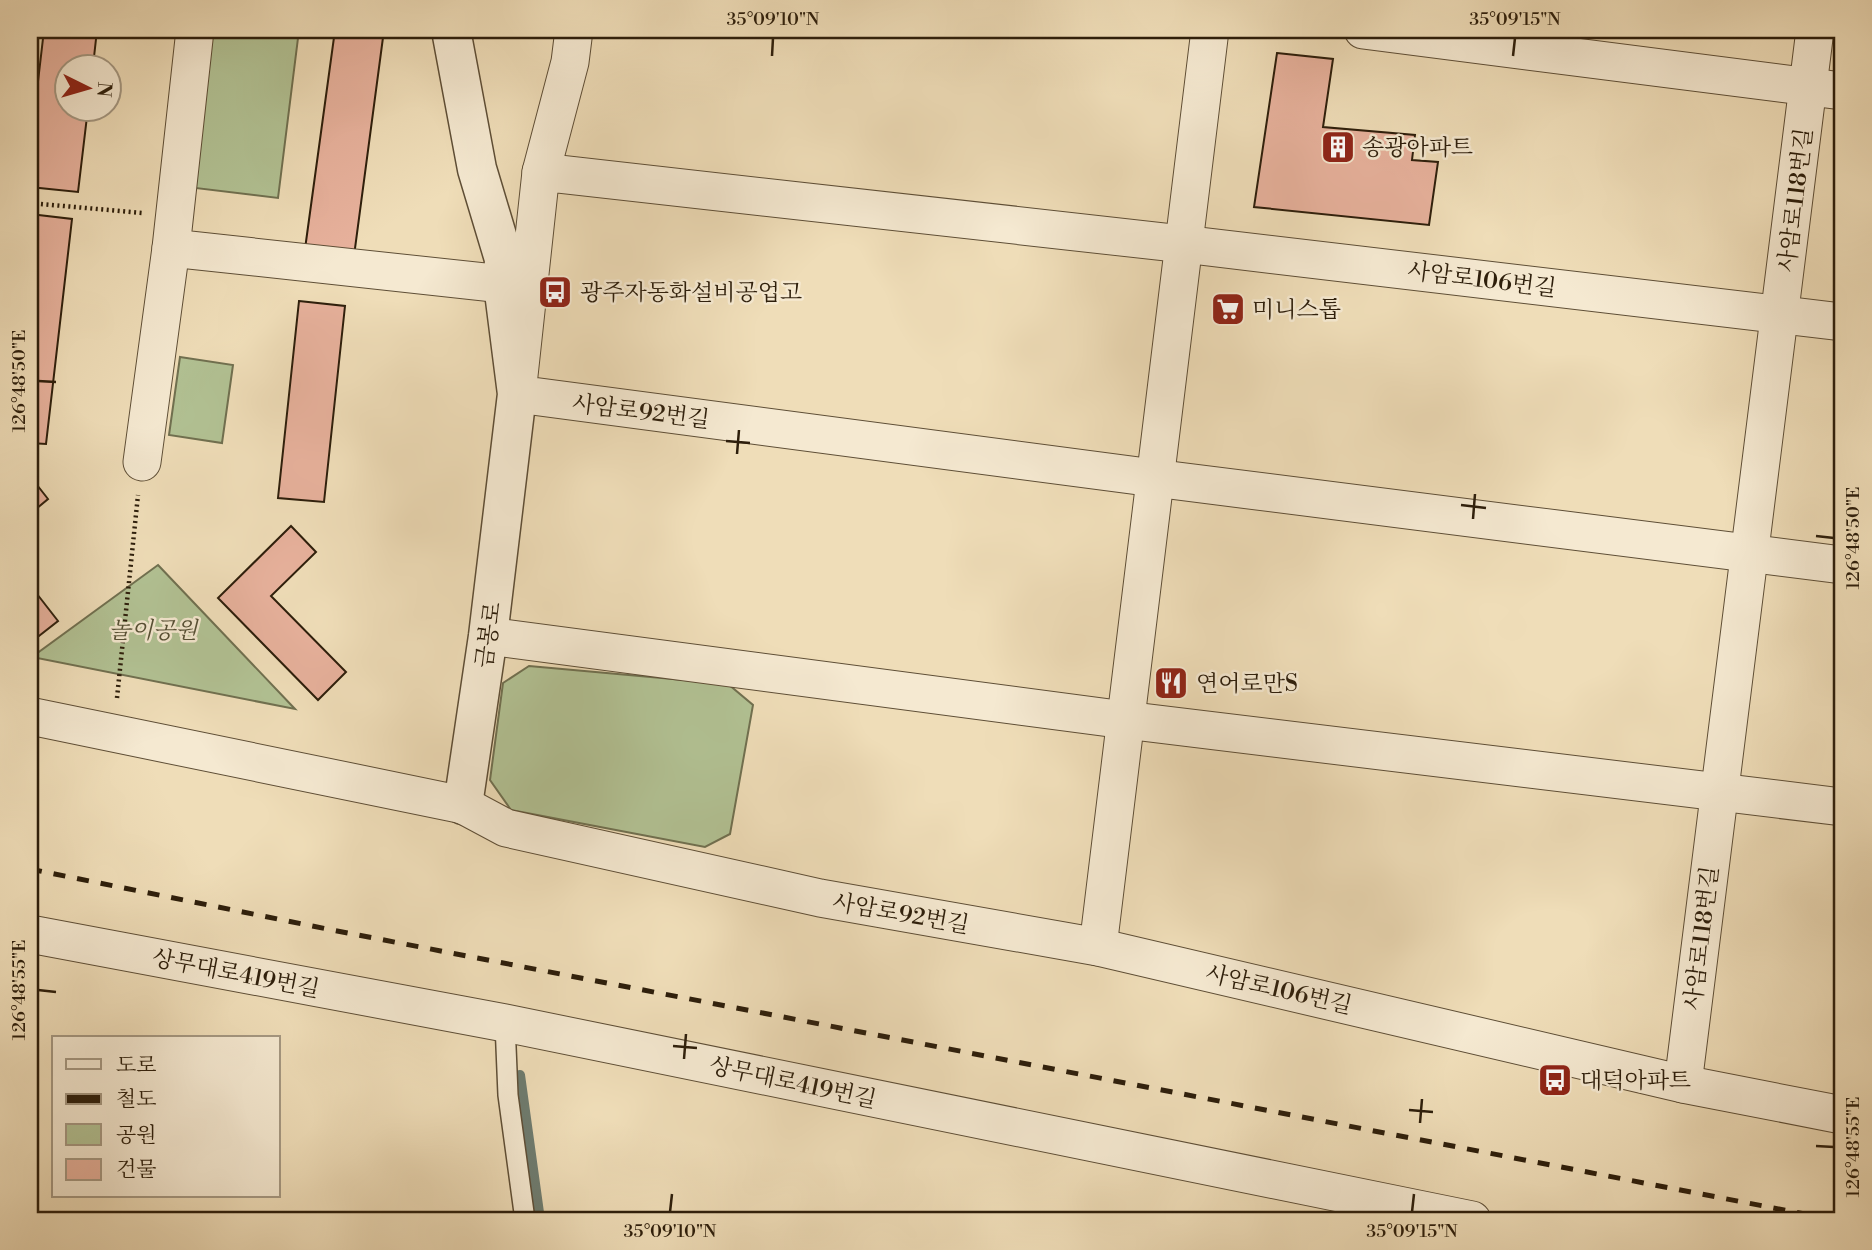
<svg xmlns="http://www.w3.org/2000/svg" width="1872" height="1250" font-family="'Libre Bodoni','Noto Serif KR',serif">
	<rect width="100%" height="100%" fill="#efddb8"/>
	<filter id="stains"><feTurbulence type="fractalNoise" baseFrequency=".00286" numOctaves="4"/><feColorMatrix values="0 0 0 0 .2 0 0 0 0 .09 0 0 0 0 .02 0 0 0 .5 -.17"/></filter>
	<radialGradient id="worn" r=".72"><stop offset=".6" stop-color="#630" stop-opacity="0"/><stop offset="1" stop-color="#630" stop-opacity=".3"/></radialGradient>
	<g fill="#b2c294" stroke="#707050" stroke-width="2">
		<polygon points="207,30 238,30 251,34 265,34 270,30 299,30 278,198 187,187"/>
		<polygon points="180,357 233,365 222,443 169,435"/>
		<polygon points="158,565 295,709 32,657"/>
		<polygon points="529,666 728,684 753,705 730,834 705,847 511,810 490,780 503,683"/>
	</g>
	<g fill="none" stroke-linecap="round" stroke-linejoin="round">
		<polyline stroke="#6e7c70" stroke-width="10" points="520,1075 540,1220"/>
	</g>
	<g fill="#e7b19c" stroke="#2d1e0b" stroke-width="2">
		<polygon points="44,30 97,30 93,66 66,66 66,108 88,108 78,192 30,187 30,150"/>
		<polygon points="335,30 384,30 354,256 305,249"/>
		<polygon points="1277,53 1333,59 1323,127 1415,135 1412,160 1438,162 1429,225 1254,207"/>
		<polygon points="30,214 72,219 46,444 30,443"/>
		<polygon points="299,301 345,306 324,502 278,498"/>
		<polygon points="30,476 48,499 30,514"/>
		<polygon points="291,526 316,552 271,596 346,672 318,700 218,598"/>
		<polygon points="30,585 58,621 30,643"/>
	</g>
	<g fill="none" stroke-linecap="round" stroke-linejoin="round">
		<g stroke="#5e4e36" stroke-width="22">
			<polyline id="service" points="505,1023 508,1095 525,1220"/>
		</g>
		<g stroke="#5e4e36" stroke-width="39">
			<g id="minor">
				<polyline points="195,30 171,248 503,284"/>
				<polyline points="1363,30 1842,91"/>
				<polyline points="541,172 570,62 574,30"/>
				<polyline points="1842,322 1183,244 541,172 517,394 1154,478 1842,565"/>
				<polyline points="142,462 171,248"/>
				<polyline points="488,636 1125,720 1842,807"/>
				<polyline points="30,716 463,805 506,828 820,898 1098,947 1683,1084 1842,1115"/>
				<polyline points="30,934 505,1023 1472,1220"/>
				<polyline points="1098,947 1210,30"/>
				<polyline points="1683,1084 1815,30"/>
			</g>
		</g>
		<g stroke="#5e4e36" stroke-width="41">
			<polyline id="tertiary" points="451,30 477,169 504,259 503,284 517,394 488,636 463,805"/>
		</g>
		<g stroke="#2d1e0b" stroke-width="4.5" stroke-dasharray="2 3.5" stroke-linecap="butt">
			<polyline points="30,203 142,213"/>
			<polyline points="117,698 138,495"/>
		</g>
		<use href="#service" stroke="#f5e9d1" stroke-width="19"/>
		<use href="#minor" stroke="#f5e9d1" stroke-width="37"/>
		<use href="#tertiary" stroke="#f5e9d1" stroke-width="38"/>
		<polyline stroke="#2d1e0b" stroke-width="5" stroke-dasharray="12 12" stroke-linecap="butt" points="30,869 332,930 1836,1220"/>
	</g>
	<path fill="none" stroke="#2d1e0b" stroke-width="2.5" d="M772,56l1,-18M1513,56l2,-18M38,381l18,1M726,441l24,2M737,454l2,-24M1461,505l25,3M1473,519l2,-25M1816,536l18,2M38,990l18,2M673,1046l24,2M684,1059l2,-25M1409,1110l24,2M1420,1123l2,-24M1816,1146l18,1M670,1212l2,-18M1412,1212l2,-18"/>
	<defs>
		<g id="building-square" transform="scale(1.75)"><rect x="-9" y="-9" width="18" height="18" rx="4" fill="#8f2418" stroke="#f5e9d1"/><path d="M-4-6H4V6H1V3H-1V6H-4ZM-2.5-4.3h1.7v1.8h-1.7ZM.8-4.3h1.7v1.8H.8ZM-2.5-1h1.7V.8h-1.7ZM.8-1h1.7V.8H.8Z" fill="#fff"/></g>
		<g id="bus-square" transform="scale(1.75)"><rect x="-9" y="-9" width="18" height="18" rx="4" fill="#8f2418" stroke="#f5e9d1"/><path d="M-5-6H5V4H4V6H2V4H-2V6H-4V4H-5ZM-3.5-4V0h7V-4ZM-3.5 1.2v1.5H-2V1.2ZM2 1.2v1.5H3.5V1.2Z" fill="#fff"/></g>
		<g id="supermarket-square" transform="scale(1.75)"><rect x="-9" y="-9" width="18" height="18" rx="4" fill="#8f2418" stroke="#f5e9d1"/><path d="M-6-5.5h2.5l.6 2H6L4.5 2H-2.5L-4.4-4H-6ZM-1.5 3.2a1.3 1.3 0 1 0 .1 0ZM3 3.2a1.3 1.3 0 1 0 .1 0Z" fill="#fff"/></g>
		<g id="restaurant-square" transform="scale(1.75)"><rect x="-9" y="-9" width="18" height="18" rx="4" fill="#8f2418" stroke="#f5e9d1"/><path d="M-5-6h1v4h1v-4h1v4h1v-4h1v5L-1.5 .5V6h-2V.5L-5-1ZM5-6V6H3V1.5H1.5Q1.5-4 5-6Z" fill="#fff"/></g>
	</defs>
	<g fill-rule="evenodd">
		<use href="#building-square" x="1338" y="147"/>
		<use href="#bus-square" x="555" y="292"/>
		<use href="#supermarket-square" x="1228" y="309"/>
		<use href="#restaurant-square" x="1171" y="683"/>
		<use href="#bus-square" x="1555" y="1080"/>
	</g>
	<g text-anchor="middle" stroke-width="5" stroke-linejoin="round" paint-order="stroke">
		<g font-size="23" fill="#2d1e0b" stroke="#f5e9d1" text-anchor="start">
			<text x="1362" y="155">송광아파트</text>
			<text x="580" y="300">광주자동화설비공업고</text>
			<text x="1252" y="317">미니스톱</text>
			<text x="1196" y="691">연어로만S</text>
			<text x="1580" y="1088">대덕아파트</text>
		</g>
		<g font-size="23" fill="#2d1e0b" stroke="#f5e9d1">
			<text transform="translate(1795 200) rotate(-83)" y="8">사암로118번길</text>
			<text transform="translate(1482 279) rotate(7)" y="8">사암로106번길</text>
			<text transform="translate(641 411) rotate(7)" y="8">사암로92번길</text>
			<text transform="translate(488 635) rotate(-82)" y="8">금봉로</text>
			<text transform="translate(901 913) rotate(10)" y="8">사암로92번길</text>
			<text transform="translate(1701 938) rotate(-83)" y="8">사암로118번길</text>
			<text transform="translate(236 973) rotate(11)" y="8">상무대로419번길</text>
			<text transform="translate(1279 989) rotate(13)" y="8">사암로106번길</text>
			<text transform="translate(793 1082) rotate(12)" y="8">상무대로419번길</text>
		</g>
		<g font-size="23" font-style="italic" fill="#554f34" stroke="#f5e9d1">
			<text x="153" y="638">놀이공원</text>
		</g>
	</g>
	<rect width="1872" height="1250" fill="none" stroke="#efddb8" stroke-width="77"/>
	<rect x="52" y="1036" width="228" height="161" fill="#f5e9d1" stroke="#a59882" stroke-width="2"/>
	<rect x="66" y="1059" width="35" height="10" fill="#f5e9d1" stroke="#a59882" stroke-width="2"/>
	<text x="116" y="1072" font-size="21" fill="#2d1e0b">도로</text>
	<rect x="66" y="1094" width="35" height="10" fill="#2d1e0b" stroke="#a59882" stroke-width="2"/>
	<text x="116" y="1106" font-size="21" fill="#2d1e0b">철도</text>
	<rect x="66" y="1124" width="35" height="21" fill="#b2c294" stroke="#a59882" stroke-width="2"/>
	<text x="116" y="1142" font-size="21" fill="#2d1e0b">공원</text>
	<rect x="66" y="1159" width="35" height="21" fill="#e7b19c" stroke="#a59882" stroke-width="2"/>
	<text x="116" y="1176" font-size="21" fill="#2d1e0b">건물</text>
	<g transform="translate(88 88) rotate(95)"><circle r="33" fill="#f5e9d1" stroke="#a59882" stroke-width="2"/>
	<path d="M0-5L12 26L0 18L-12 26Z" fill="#8f2418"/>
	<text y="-10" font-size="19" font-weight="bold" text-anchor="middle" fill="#2d1e0b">N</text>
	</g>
	<rect x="38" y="38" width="1796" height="1174" fill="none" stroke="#2d1e0b" stroke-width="2.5"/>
	<g font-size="18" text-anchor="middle" fill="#2d1e0b">
		<text x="773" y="25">35°09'10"N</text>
		<text x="1515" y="25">35°09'15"N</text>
		<text transform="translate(19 381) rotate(-90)" y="6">126°48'50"E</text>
		<text transform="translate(1853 538) rotate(-90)" y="6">126°48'50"E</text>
		<text transform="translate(19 990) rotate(-90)" y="6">126°48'55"E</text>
		<text transform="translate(1853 1147) rotate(-90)" y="6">126°48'55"E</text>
		<text x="670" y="1237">35°09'10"N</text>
		<text x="1412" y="1237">35°09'15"N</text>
	</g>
	<rect width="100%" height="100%" filter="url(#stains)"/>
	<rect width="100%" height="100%" fill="url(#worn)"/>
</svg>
